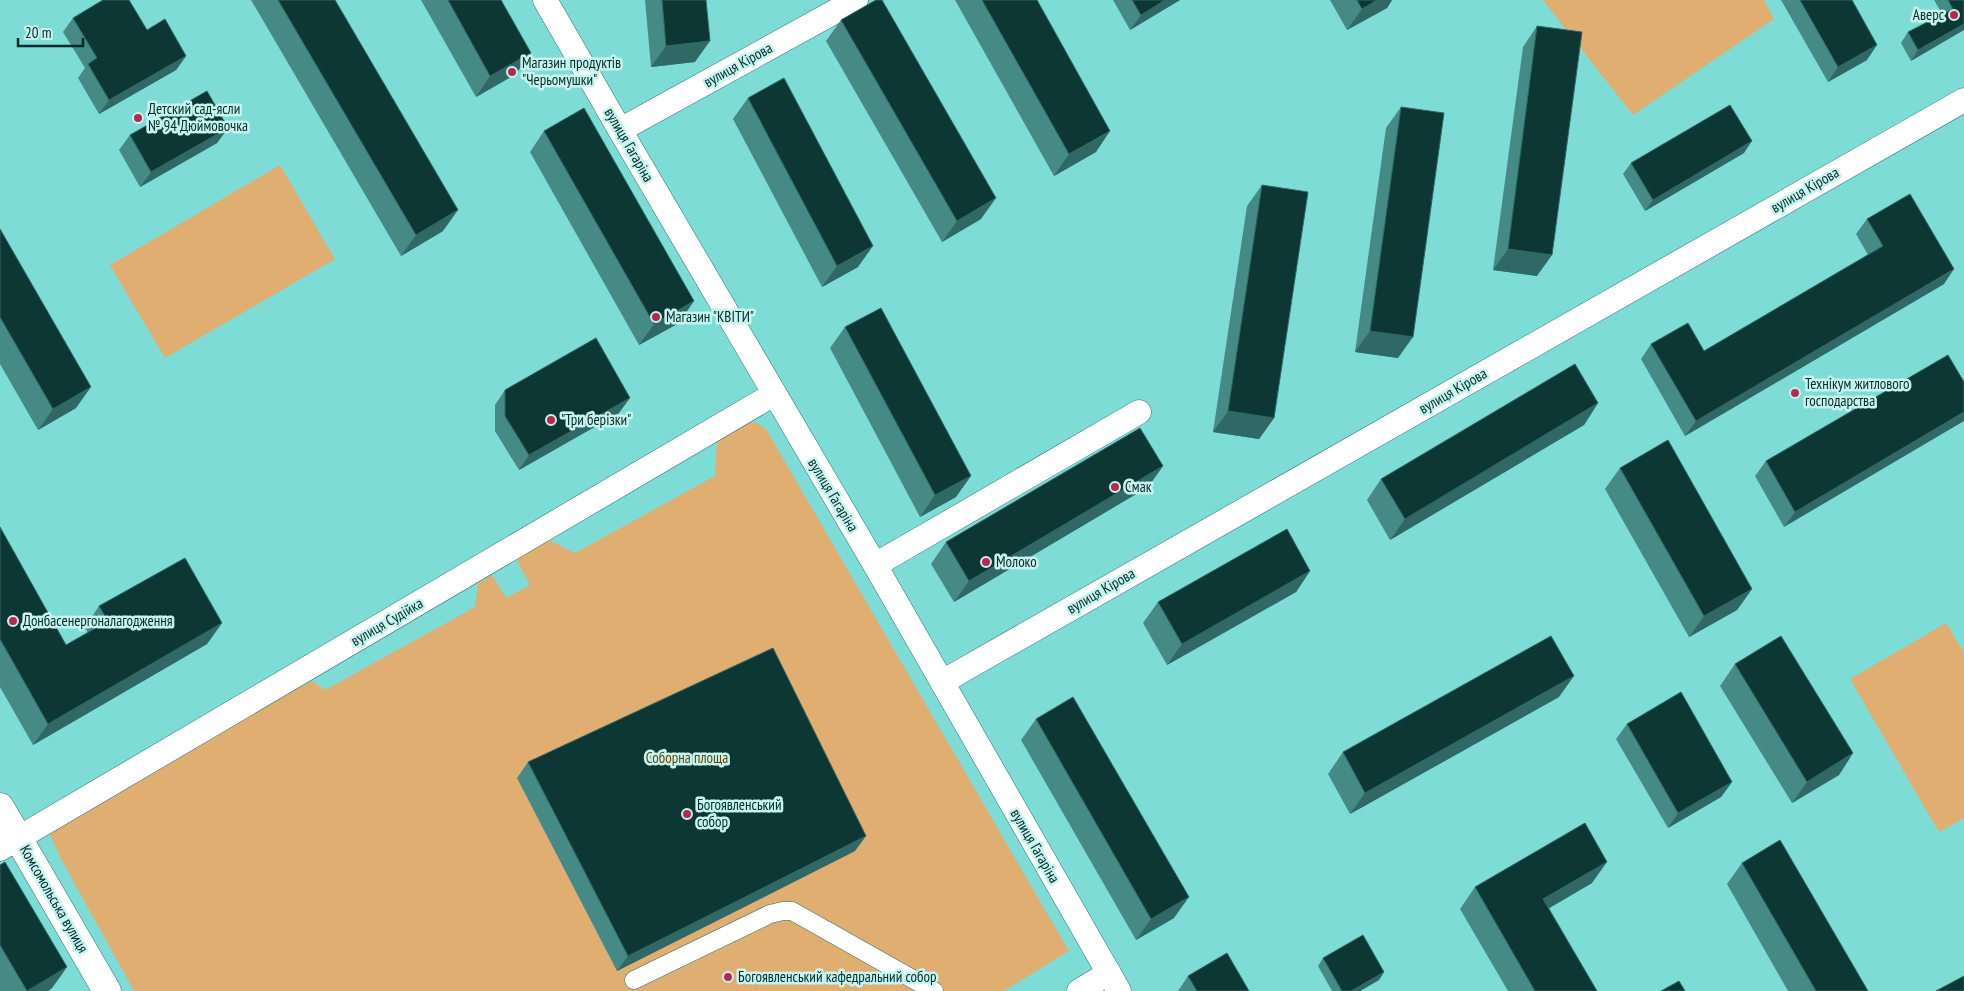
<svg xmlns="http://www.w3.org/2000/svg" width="1964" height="991" font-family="'PT Sans Narrow',sans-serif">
	<rect width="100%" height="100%" fill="#7edcd6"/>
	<g fill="#e1ae72">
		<polygon points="1543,0 1764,0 1774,19 1633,115"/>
		<polygon points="280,165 335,259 165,358 110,265"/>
		<polygon points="749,422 757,423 766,429 1069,951 1004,991 134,991 61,859 50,835 53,824 72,804 312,681 325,690 475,607 478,584 492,575 506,598 530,585 516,559 549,540 575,553 715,476 717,440"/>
		<polygon points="1946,623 1964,653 1964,818 1939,832 1850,679"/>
	</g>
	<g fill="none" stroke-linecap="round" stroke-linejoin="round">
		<g stroke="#2b7470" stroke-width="19">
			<polyline id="pedestrian" points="634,980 770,914 783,911 792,911 934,991"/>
		</g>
		<g stroke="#2b7470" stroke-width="25">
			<g id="minor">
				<polyline points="545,0 620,130 875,565 1119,991"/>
				<polyline points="620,130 856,0"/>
				<polyline points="875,565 1139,412"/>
				<polyline points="942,682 1964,100"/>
				<polyline points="0,849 774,394"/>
				<polyline points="1079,991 1109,973"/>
			</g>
		</g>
		<g stroke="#2b7470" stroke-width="29">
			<polyline id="tertiary" points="0,807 107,991"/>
		</g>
		<use href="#pedestrian" stroke="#fff" stroke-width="18"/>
		<use href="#minor" stroke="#fff" stroke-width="24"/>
		<use href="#tertiary" stroke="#fff" stroke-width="28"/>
	</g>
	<g fill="#468a86">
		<polygon points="251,0 335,0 443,231 401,256"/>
		<polygon points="421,0 501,0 516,74 476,97"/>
		<polygon points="645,0 706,0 695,62 651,67"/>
		<polygon points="955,0 1037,0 1096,152 1054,176"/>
		<polygon points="1113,0 1180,0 1130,30"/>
		<polygon points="1330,0 1392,0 1387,8 1347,30"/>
		<polygon points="1781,0 1852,0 1867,60 1828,82"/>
		<polygon points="1934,0 1964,0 1911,61 1901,43 1908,32 1943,15"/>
		<polygon points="73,18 147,30 186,56 176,70 99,114 78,78 85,68 63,32"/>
		<polygon points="841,20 981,219 942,242 826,41"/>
		<polygon points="1537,26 1537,276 1493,270 1523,47"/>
		<polygon points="748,98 858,267 822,287 733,119"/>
		<polygon points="1401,107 1398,358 1355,352 1386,128"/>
		<polygon points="228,128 217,143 140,187 119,150 130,135"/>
		<polygon points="544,131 679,323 639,345 530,152"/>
		<polygon points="1744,153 1645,211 1623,174 1631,163"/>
		<polygon points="1262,185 1274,418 1259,439 1213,432 1247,206"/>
		<polygon points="1867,219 1944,284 1685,436 1641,359 1651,344 1704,351 1868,255 1856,234"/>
		<polygon points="0,229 76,408 38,430 0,364"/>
		<polygon points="845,327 956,497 920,517 830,348"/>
		<polygon points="1948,355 1784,527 1755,476 1766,461"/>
		<polygon points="505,390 619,413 519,470 495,431 495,405"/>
		<polygon points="1598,403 1584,425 1390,540 1367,500 1381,479"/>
		<polygon points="1163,466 1148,487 954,602 931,564 946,542"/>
		<polygon points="1620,468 1752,589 1737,610 1689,637 1605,489"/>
		<polygon points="0,527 66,645 88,633 85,627 99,606 222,623 207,644 33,745 0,687"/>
		<polygon points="1310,571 1296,592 1167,665 1143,623 1158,602"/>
		<polygon points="1735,664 1853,753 1839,775 1792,803 1720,686"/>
		<polygon points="1559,697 1350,814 1328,774 1343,752"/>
		<polygon points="1036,719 1174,918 1136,940 1021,740"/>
		<polygon points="1627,724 1732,782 1721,797 1668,828 1616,739"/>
		<polygon points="528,762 855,851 617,971 517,778"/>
		<polygon points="1742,863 1868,991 1788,991 1727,884"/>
		<polygon points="0,865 67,967 52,988 48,991 0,991"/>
		<polygon points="1592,883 1549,908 1597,991 1508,991 1460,909 1475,887"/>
		<polygon points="1323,958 1384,972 1379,980 1360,991 1332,991 1318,966"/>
		<polygon points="1188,976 1249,991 1178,991"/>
	</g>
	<g fill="#2f6865">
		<polygon points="1165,0 1180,0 1130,30 1141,15"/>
		<polygon points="1377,0 1392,0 1387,8 1347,30 1362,9"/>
		<polygon points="1964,24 1964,30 1911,61 1918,50"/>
		<polygon points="710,41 695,62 651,67 666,46"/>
		<polygon points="1877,45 1867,60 1828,82 1838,67"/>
		<polygon points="531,53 516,74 476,97 490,76"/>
		<polygon points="186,56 176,70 99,114 109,100"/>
		<polygon points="228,128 217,143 140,187 151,172"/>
		<polygon points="1110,131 1096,152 1054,176 1069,154"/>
		<polygon points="1752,141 1744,153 1645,211 1653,200"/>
		<polygon points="996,198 981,219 942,242 957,221"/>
		<polygon points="458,210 443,231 401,256 416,235"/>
		<polygon points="873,246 858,267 822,287 837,266"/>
		<polygon points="1508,249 1552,255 1537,276 1493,270"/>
		<polygon points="1954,269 1944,284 1685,436 1696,421"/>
		<polygon points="694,301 679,323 639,345 654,324"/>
		<polygon points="1370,331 1413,337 1398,358 1355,352"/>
		<polygon points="91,387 76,408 38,430 53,409"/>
		<polygon points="630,398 619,413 519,470 529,455"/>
		<polygon points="1598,403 1584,425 1390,540 1405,519"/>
		<polygon points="1228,411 1274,418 1259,439 1213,432"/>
		<polygon points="1964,412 1964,421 1784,527 1795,512"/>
		<polygon points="1163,466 1148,487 954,602 969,581"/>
		<polygon points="971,476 956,497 920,517 935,495"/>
		<polygon points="1310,571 1296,592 1167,665 1182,644"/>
		<polygon points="1752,589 1737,610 1689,637 1704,616"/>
		<polygon points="222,623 207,644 33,745 48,724"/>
		<polygon points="1574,676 1559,697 1350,814 1365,793"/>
		<polygon points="1853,753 1839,775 1792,803 1807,782"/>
		<polygon points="1732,782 1721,797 1668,828 1678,813"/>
		<polygon points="866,836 855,851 617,971 628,956"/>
		<polygon points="1607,862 1592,883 1529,920 1543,899"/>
		<polygon points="1189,897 1174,918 1136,940 1151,919"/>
		<polygon points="67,967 52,988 48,991 27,991"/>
		<polygon points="1384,972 1379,980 1360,991 1351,991"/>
	</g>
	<g fill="#0d3735" stroke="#2f6865">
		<polygon points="103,0 129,0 147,30 165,19 186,56 109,100 88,64 97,58 73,18"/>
		<polygon points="278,0 335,0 458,210 416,235"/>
		<polygon points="448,0 501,0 531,53 490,76"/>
		<polygon points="662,0 706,0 710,41 666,46"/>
		<polygon points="876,0 882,0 996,198 957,221 841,20"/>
		<polygon points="982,0 1037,0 1110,131 1069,154"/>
		<polygon points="1132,0 1165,0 1141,15"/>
		<polygon points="1357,0 1377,0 1362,9"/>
		<polygon points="1800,0 1852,0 1877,45 1838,67"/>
		<polygon points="1948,0 1964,0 1964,24 1918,50 1908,32 1953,9"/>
		<polygon points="1537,26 1582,32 1552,255 1508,249"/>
		<polygon points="784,78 873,246 837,266 748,98"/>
		<polygon points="207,91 228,128 151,172 130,135"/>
		<polygon points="1730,105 1752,141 1653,200 1631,163"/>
		<polygon points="1401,107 1444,113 1413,337 1370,331"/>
		<polygon points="584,108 694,301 654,324 544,131"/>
		<polygon points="1262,185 1308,192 1274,418 1228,411"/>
		<polygon points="1910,194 1954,269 1696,421 1651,344 1688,323 1704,351 1883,246 1867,219"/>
		<polygon points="0,229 91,387 53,409 0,317"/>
		<polygon points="881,308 971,476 935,495 845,327"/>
		<polygon points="596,338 630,398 529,455 505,416 505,390"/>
		<polygon points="1948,355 1964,382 1964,412 1795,512 1766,461"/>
		<polygon points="1575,364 1598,403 1405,519 1381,479"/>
		<polygon points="1140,428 1163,466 969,581 946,542"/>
		<polygon points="1668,440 1752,589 1704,616 1620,468"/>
		<polygon points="0,527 66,645 108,621 99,606 185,558 222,623 48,724 0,639"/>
		<polygon points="1287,529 1310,571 1182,644 1158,602"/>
		<polygon points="1551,636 1574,676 1365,793 1343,752"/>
		<polygon points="1781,636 1853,753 1807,782 1735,664"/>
		<polygon points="773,648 866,836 628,956 528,762"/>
		<polygon points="1681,692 1732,782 1678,813 1627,724"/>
		<polygon points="1073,697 1189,897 1151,919 1036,719"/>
		<polygon points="1585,823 1607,862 1543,899 1597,991 1535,991 1475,887"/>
		<polygon points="1780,840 1868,991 1816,991 1742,863"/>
		<polygon points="5,862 67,967 27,991 0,945 0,865"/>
		<polygon points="1363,935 1384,972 1351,991 1342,991 1323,958"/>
		<polygon points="1227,953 1249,991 1197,991 1188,976"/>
		<polygon points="1964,976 1964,991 1936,991"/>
		<polygon points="1679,981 1685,991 1661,991"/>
	</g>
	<g fill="#b72750" stroke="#c8f4f0" stroke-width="2">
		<circle cx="1954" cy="15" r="5"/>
		<circle cx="512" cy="72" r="5"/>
		<circle cx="138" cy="118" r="5"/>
		<circle cx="656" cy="317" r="5"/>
		<circle cx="1795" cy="393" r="5"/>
		<circle cx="551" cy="420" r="5"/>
		<circle cx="1115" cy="487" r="5"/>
		<circle cx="986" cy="562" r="5"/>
		<circle cx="13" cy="621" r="5"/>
		<circle cx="687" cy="814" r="5"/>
		<circle cx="728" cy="977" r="5"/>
	</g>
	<g text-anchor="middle" stroke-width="5" stroke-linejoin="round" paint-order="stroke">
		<g font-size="15" fill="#002a28" stroke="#c8f4f0" text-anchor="start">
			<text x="1944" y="20" text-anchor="end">Аверс</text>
			<text x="522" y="68">Магазин продуктів<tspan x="522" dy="17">"Черьомушки"</tspan></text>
			<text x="148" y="114">Детский сад-ясли<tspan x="148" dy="17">№ 94 Дюймовочка</tspan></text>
			<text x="666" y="322">Магазин "КВІТИ"</text>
			<text x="1805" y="389">Технікум житлового<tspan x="1805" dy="17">господарства</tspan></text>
			<text x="561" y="425">"Три берізки"</text>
			<text x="1125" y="492">Смак</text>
			<text x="996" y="567">Молоко</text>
			<text x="23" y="626">Донбасенергоналагодження</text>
			<text x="697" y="810">Богоявленський<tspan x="697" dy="17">собор</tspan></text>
			<text x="738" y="982">Богоявленський кафедральний собор</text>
		</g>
		<g font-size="15" fill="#002a28" stroke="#c8f4f0">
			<text transform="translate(738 65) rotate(-29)" y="5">вулиця Кірова</text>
			<text transform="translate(629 145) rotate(60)" y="5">вулиця Гагаріна</text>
			<text transform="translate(1805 190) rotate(-30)" y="5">вулиця Кірова</text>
			<text transform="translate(1453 391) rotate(-30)" y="5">вулиця Кірова</text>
			<text transform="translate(833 495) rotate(59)" y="5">вулиця Гагаріна</text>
			<text transform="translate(1101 591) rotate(-30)" y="5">вулиця Кірова</text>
			<text transform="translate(387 622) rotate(-30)" y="5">вулиця Судійка</text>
			<text transform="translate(1035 846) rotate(60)" y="5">вулиця Гагаріна</text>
			<text transform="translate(54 899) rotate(60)" y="5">Комсомольська вулиця</text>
		</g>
		<g font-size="15" fill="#684106" stroke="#c8f4f0">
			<text x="687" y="763">Соборна площа</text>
		</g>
	</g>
	<path d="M18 38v8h65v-8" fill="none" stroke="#002a28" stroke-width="2.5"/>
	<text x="25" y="38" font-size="15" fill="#002a28" stroke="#c8f4f0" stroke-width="4" paint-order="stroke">20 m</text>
</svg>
